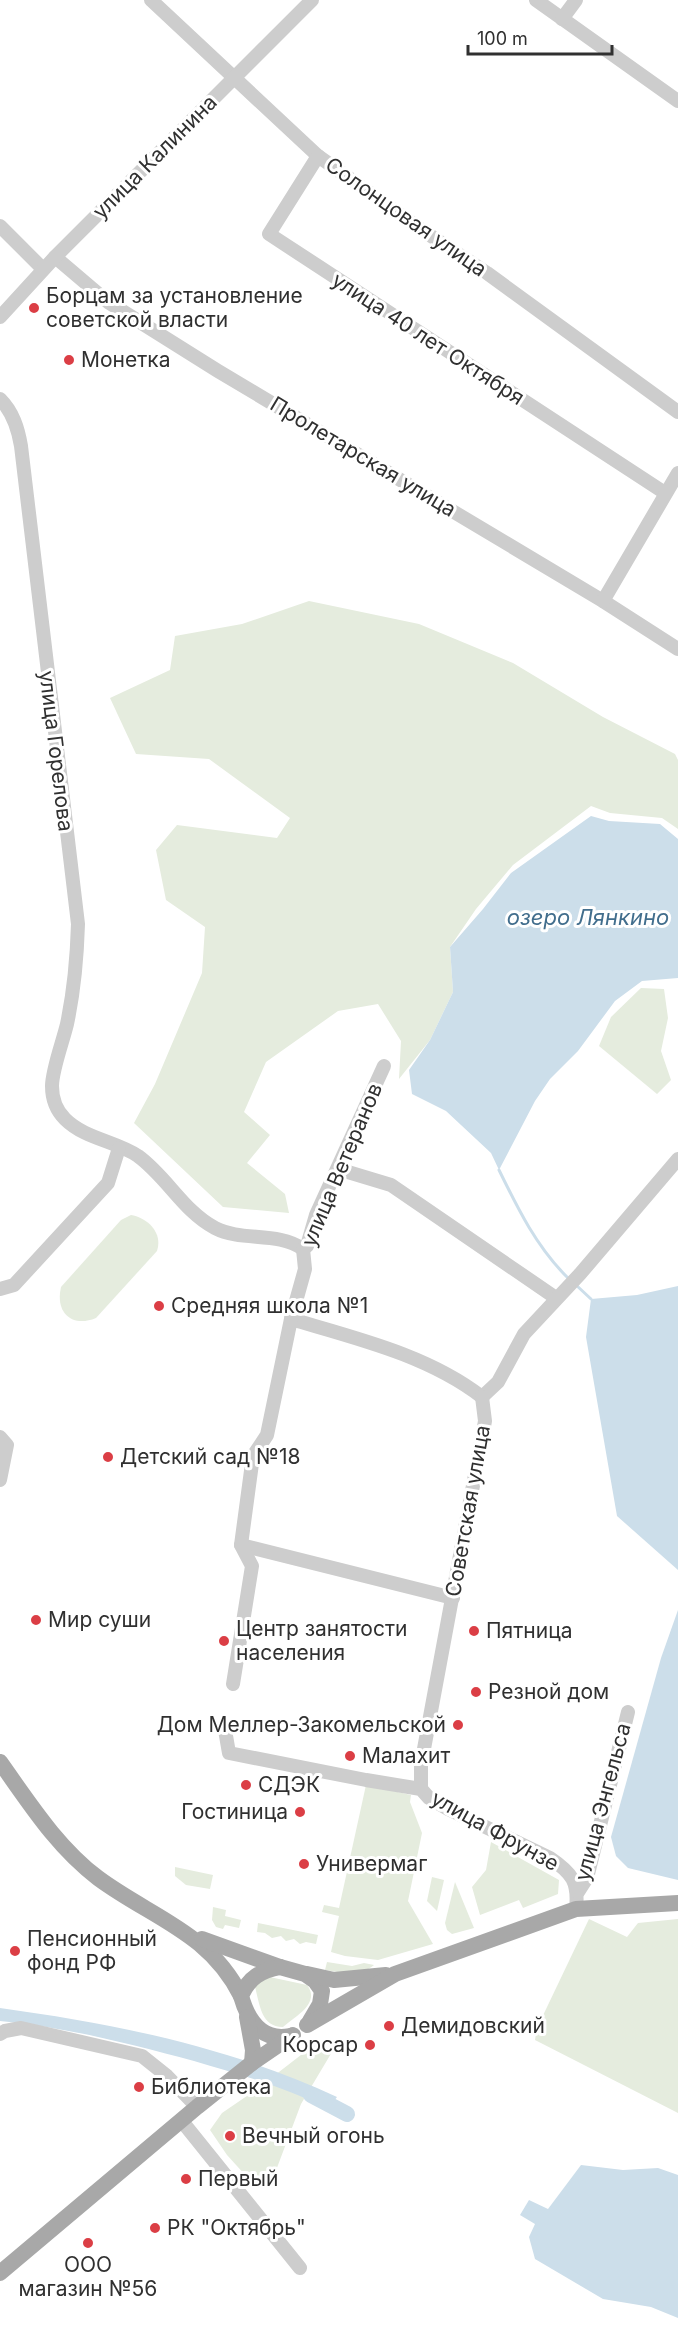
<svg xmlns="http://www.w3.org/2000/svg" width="678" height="2325" font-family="Inter,sans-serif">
	<rect width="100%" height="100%" fill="#fff"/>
	<g fill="#e5ecde">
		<polygon points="309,601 419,624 513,663 603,717 675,754 678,760 678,829 662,818 610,813 591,806 513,865 476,909 450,947 453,992 430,1040 399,1079 401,1041 378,1004 338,1011 266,1062 244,1112 270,1135 247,1163 285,1194 289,1213 223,1207 134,1123 155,1084 202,973 205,927 166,900 156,850 177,825 277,838 290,818 209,759 136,754 110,698 170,670 175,636 242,624"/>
		<polygon points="641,988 664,989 668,1018 661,1051 671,1080 657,1094 599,1046 611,1017"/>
		<path d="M131,1215c17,3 32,18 26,36l-61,67c-24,10 -41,-5 -35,-31l60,-67z"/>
		<polygon points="366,1785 411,1795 410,1802 422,1833 408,1901 433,1944 378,1960 345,1956 331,1952 339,1916 322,1912 324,1905 339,1908"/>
		<polygon points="491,1842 559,1880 558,1894 523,1908 519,1900 480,1915 472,1887 486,1870"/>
		<polygon points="175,1867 213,1875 210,1889 186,1885 175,1876"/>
		<polygon points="432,1877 444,1880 437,1911 427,1901"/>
		<polygon points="455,1882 474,1928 452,1934 447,1930 445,1923"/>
		<polygon points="213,1907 226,1910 225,1916 241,1920 239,1928 225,1925 223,1929 216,1927 212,1920"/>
		<polygon points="589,1919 627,1937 638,1923 678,1919 678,2113 535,2040 537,2028"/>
		<polygon points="258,1923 318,1935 316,1944 306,1942 300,1944 294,1939 286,1941 281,1936 272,1938 265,1933 257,1932"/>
		<path d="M327,1962l25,4 12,-3 10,2c-15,12 -31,8 -49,5z"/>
		<path d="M265,1976l42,9c14,18 -11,31 -24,42 -22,0 -23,-22 -28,-40z"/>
		<polygon points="319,2041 332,2052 301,2104 275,2173 257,2188 227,2155 210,2130 222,2113 257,2089"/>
	</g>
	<g fill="#ccdeea">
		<polygon points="591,816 609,821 660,824 678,839 678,978 642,981 615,1001 578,1051 550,1079 535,1101 499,1170 491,1153 446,1111 412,1094 409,1070 430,1040 453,992 450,947 483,909 511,873"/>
		<polygon points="678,1286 678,1570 617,1516 586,1337 591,1299 637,1295"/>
		<polygon points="678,1610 678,1880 628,1868 616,1856 611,1837 661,1658"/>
		<path d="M0,2008c116,16 230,39 337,89l-9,12c-43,-22 -87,-34 -134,-48 -63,-17 -129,-34 -194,-40z"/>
		<polygon points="581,2165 623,2170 658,2168 678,2175 678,2318 651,2307 603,2299 535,2259 529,2237 535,2224 520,2215 529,2200 548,2209"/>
	</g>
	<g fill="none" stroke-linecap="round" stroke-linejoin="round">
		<g stroke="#ccdeea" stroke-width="3">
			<path d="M499,1170c19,39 38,78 70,109"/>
			<polyline points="576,1285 591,1299"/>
		</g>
		<polyline stroke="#ccdeea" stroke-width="16" points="311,2095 347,2114"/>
		<g stroke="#cdcdcd" stroke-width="14">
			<polyline points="151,0 318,156 419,228 487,273 678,412"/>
			<polyline points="536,0 678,101"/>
			<polyline points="562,19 576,0"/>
			<polyline points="318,156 269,234 665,493"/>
			<polyline points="0,226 43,269"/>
			<polyline points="55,257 108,302 218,371 603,601 678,649"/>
			<polyline points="0,317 55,257 312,0"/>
			<path d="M0,399c13,13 18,29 21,47l57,478c-1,33 -4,67 -11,100 -4,17 -15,46 -15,62 0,13 4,24 13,33 20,20 51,22 73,37 29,21 45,55 77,72 27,14 62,3 88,21"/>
			<polyline points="603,601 678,473"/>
			<polyline points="338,1169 391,1185 556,1298"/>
			<polyline points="303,1249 307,1246 316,1215 384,1066"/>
			<polyline points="0,1289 14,1285 108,1183 119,1148"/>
			<path d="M291,1319c64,19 137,36 191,78"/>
			<polyline points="482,1397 498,1382 524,1334 580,1274 678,1159"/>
			<polyline points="0,1437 7,1445 0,1480"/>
			<polyline points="241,1545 453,1598"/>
			<polyline points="233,1684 252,1566 241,1545 253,1456 267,1435 291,1319 305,1269 303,1249"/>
			<path d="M225,1730l4,23 137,27 55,9 8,9 19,11 102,49c22,15 29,24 26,51"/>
			<polyline points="421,1789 421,1765 485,1421 482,1397"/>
			<polyline points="578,1892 587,1878 628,1712"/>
			<polyline points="0,2034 5,2031 21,2028 142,2056 167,2076 197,2107"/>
			<polyline points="181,2120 300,2268"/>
		</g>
		<g stroke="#a8a8a8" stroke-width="16">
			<path d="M0,1762c30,42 57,85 98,116 54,40 111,54 143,118"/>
			<polyline points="202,1939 280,1967 305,1974 315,1981 322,1991 320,2004 310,2021"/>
			<path d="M280,1967c-19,4 -31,10 -39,29 7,25 21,46 49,40"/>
			<polyline points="307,1974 334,1980 386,1975"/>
			<polyline points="247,2017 253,2050 252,2063"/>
			<polyline points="307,2025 395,1974 576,1909 678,1903"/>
			<polyline points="0,2273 197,2107 252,2063 293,2035"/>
		</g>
	</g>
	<g fill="#db3e45" stroke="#fff" stroke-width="2">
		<circle cx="34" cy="308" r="6"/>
		<circle cx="69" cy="360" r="6"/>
		<circle cx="159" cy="1306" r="6"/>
		<circle cx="108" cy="1457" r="6"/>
		<circle cx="36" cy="1620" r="6"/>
		<circle cx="474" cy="1631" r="6"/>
		<circle cx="224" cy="1641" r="6"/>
		<circle cx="476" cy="1692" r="6"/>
		<circle cx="458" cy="1725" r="6"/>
		<circle cx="350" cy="1756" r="6"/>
		<circle cx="246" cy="1785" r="6"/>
		<circle cx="300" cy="1812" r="6"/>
		<circle cx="304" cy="1864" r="6"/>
		<circle cx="15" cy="1951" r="6"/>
		<circle cx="389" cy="2026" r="6"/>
		<circle cx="370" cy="2045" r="6"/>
		<circle cx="139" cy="2087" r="6"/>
		<circle cx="230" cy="2136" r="6"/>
		<circle cx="186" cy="2179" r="6"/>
		<circle cx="155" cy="2228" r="6"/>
		<circle cx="88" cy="2243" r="6"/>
	</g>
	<g text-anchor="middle" stroke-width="6" stroke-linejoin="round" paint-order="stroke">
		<g font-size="21" fill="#303030" stroke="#fff">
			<text transform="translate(155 157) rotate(-45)" y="7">улица Калинина</text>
			<text transform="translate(406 217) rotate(35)" y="7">Солонцовая улица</text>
			<text transform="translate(428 339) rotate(33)" y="7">улица 40 лет Октября</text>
			<text transform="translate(363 457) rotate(31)" y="7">Пролетарская улица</text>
			<text transform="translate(56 751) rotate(83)" y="7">улица Горелова</text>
			<text transform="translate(342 1165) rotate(-67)" y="7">улица Ветеранов</text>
			<text transform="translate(468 1511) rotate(-80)" y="7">Советская улица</text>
			<text transform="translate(603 1802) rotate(-75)" y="7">улица Энгельса</text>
			<text transform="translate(495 1831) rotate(29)" y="7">улица Фрунзе</text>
		</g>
		<g font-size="21" fill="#303030" stroke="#fff" text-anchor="start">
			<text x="46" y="303">Борцам за установление<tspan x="46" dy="24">советской власти</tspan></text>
			<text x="81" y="367">Монетка</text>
			<text x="171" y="1313">Средняя школа №1</text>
			<text x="120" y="1464">Детский сад №18</text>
			<text x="48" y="1627">Мир суши</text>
			<text x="236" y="1636">Центр занятости<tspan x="236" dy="24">населения</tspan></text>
			<text x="486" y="1638">Пятница</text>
			<text x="488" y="1699">Резной дом</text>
			<text x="446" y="1732" text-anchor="end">Дом Меллер-Закомельской</text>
			<text x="362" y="1763">Малахит</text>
			<text x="258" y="1792">СДЭК</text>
			<text x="288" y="1819" text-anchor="end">Гостиница</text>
			<text x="316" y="1871">Универмаг</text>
			<text x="27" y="1946">Пенсионный<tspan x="27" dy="24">фонд РФ</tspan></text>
			<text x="401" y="2033">Демидовский</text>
			<text x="358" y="2052" text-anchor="end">Корсар</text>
			<text x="151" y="2094">Библиотека</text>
			<text x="242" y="2143">Вечный огонь</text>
			<text x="198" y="2186">Первый</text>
			<text x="167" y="2235">РК "Октябрь"</text>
			<text x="88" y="2272" text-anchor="middle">ООО<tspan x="88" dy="24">магазин №56</tspan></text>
		</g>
		<g font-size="22" font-style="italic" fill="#426e8d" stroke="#fff">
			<text x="588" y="925">озеро Лянкино</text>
		</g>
	</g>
	<path d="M468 45v9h144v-9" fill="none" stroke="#303030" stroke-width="3"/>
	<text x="477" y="45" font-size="18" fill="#303030" stroke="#ffffff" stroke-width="4.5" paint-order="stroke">100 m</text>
</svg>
